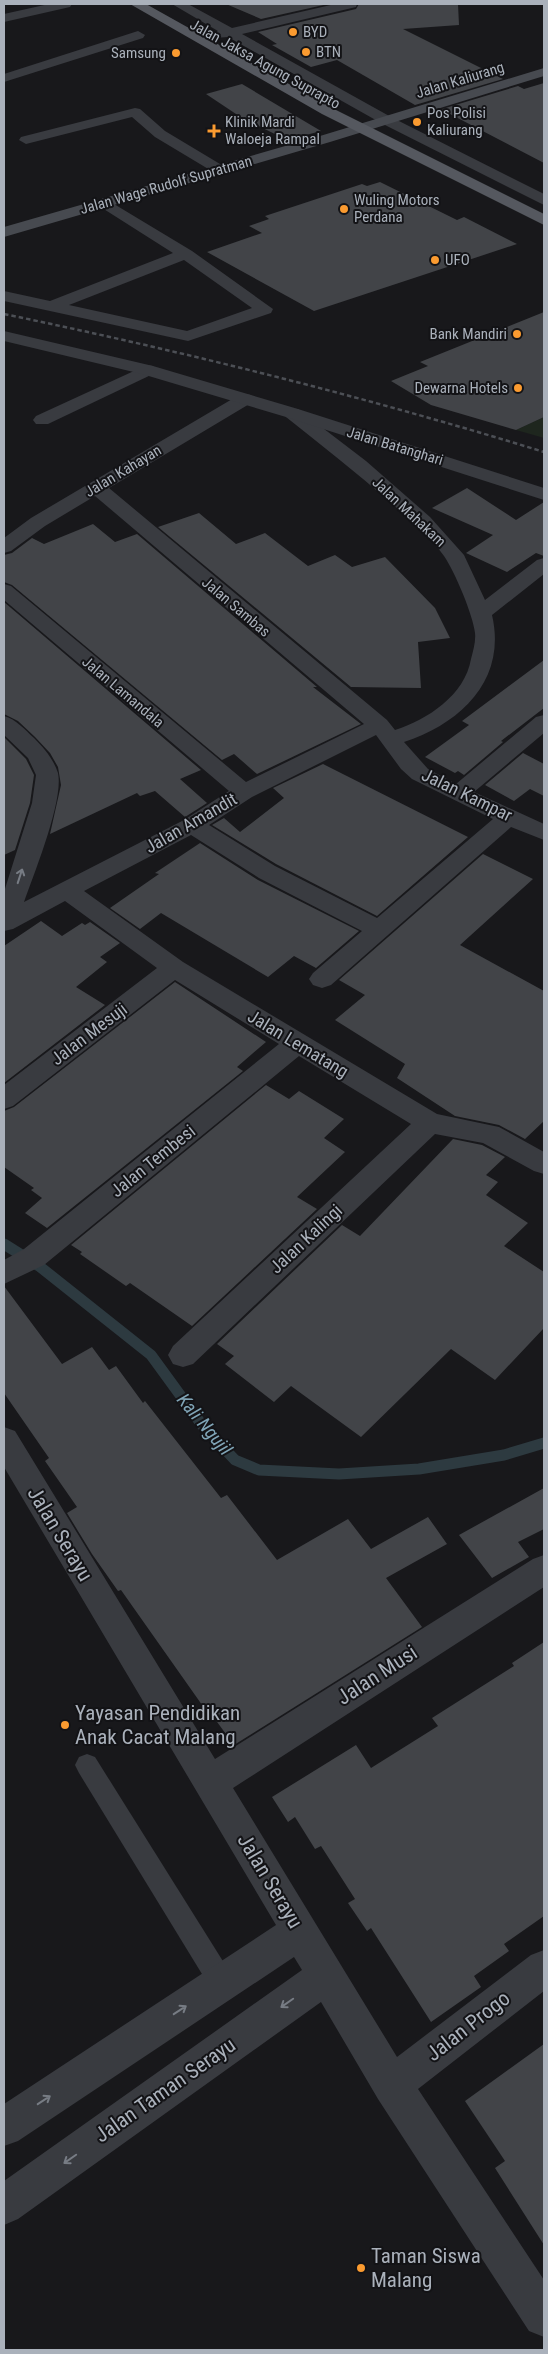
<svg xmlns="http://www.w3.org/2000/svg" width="548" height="2354" font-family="'Roboto Condensed',sans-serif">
	<rect width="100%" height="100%" fill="#18181b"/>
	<polygon fill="#1e261e" points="544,417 544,438 516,430"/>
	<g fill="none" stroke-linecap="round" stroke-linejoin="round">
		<polyline stroke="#2d3a40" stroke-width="11" points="4,1244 39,1266 151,1355 202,1425 235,1460 259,1470 339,1474 419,1469 504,1455 544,1443"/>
	</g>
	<g fill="#424448">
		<polygon points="226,4 328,4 261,19"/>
		<polygon points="359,4 458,4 459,25 403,29 503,79 415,105 337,60 311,67 272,45 277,44 258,32 356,9"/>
		<polygon points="544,83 544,163 450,114 438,118 429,113 518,86 524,89"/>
		<polygon points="242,84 321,131 287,140 242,118 206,94"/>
		<polygon points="380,182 457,220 464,217 517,244 314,311 207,252 262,233 249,226 269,219 265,216 362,184 367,186"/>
		<polygon points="544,312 544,417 516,430 431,405 391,381 428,366 420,362"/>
		<polygon points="467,488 516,520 544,502 544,556 536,553 507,572 466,553 493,535 432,508"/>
		<polygon points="199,513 236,544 265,533 308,566 335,555 352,567 385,557 435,608 450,638 418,642 421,688 351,687 158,527"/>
		<polygon points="93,524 115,542 137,534 317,687 313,687 361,724 257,774 234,754 222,760 12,585 4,582 4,555 12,553 32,538 44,544"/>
		<polygon points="4,602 201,770 180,779 207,803 185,817 155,791 140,796 137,793 50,834 61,785 58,767 50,753 35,737 18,721 4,714"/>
		<polygon points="544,660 544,708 501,741 503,742 464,775 458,771 455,773 425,757 469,725 462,721"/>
		<polygon points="4,737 26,759 34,775 30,803 15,850 4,855"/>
		<polygon points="523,753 544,764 544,796 530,789 514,801 485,785"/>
		<polygon points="323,764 468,837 377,916 276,864 212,825 224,818 240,832 284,798 273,788"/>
		<polygon points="200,843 258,880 359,931 316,968 294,956 268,977 161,913 140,929 110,908 159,874 155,873"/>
		<polygon points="483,854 533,879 460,945 544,991 544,1121 525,1139 499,1125 455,1116 397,1078 405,1064 335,1020 365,995 339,980"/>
		<polygon points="41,921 62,936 82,923 85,925 90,922 120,943 100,957 107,962 76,987 105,1005 4,1083 4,946"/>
		<polygon points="175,982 266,1042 237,1067 243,1071 47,1228 25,1213 42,1198 31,1190 34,1188 4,1167 4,1111 14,1107"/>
		<polygon points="266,1085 289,1099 299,1091 344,1119 324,1138 345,1152 297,1197 317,1209 192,1326 130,1283 126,1286 80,1254 82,1252 71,1245"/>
		<polygon points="453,1139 482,1145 505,1157 486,1175 498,1182 486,1195 528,1223 504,1246 544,1272 544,1328 495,1380 451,1349 361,1437 291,1386 274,1402 225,1364 234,1356 217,1344 342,1225 360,1236"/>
		<polygon points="4,1286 62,1364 92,1347 109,1370 116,1366 143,1403 145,1401 221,1498 227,1495 277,1560 348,1519 371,1549 428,1517 447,1544 386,1578 422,1627 234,1745 209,1711 207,1712 121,1590 118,1591 92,1554 67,1513 77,1507 45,1461 49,1458 4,1393"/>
		<polygon points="544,1488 544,1529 518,1542 529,1557 492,1578 459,1535"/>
		<polygon points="544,1642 544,1916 504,1944 509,1951 474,1976 481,1987 431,2022 371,1928 367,1931 348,1903 355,1899 321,1846 315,1849 295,1817 288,1822 272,1797 356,1745 371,1768 438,1726 432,1718 514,1666 512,1663"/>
		<polygon points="544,2044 544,2245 495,2168 505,2161 465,2101"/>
	</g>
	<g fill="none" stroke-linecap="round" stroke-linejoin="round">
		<polygon fill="#393b40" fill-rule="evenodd" points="87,1754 95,1757 231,1974 235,1983 231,1992 222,1996 213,1992 79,1773 75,1765 79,1757"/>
		<g fill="#393b40" fill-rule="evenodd">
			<polygon points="172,4 188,4 232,28 335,4 357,4 356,7 242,34 391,117 544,194 544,205 381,123 228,37 214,38 212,35 218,31"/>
			<polygon points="138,31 145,35 143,38 4,82 4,74"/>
			<polygon points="135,108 140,109 165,131 225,167 228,170 225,173 215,173 155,137 132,117 26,144 19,140 21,137"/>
			<path d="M104,198l88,53 81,58 -2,4 -83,28 -184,-40v-10l46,10 123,-48 -74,-47 -3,-3 3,-3zM184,260l68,48 -65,23 -118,-26z"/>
			<polygon points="147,365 153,366 156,370 153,374 48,424 36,424 33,420 36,416"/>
			<path d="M245,394l6,1 3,4 -3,4 -142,85 278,232 8,10c32,-10 70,-35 76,-71 2,-8 5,-18 4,-26 -2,-18 -20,-61 -31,-77 -14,-20 -34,-37 -53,-53 -34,-30 -70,-58 -105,-86l-3,-4 3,-4h12l68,52 64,56 34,38 21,45 52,-40 7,-2v16l-52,41c15,64 -30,108 -88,127l24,27 28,15 80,-67 8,-2v18l-70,59 70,32v16l-33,-13 -180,158 -9,3 -9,-3 -4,-6 4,-6 49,-42 -103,-53 -68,-43 -107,56 99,71 254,152 62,13 45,25v22l-10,-3 -51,-28 -48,-9 -242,230 -10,3 -10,-3 -5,-9 5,-9 238,-222 -112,-68 -255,209 -40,19v-24l20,-11 255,-205 -104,-64 -162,126 -9,3v-24l153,-117 -92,-67 -52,28 -9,2v-39l28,-89 4,-28 -8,-17 -24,-23v-19c12,3 21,14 30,22 10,10 20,22 24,35 6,27 -24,101 -34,129l160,-82 45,-29 -225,-191v-16l7,2 235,196 118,-58 -269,-228 -50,30 -34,25 -7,2v-15l27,-20 208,-123zM376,735l25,34 11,10 81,40 -116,99 -102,-52 -66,-41 43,-28z"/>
			<polygon points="4,1427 15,1431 215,1759 533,1559 544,1555 544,1587 233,1788 397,2057 531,1955 544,1950 544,1991 418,2089 544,2280 544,2337 529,2331 378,2099 321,2002 18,2219 4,2225 4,2181 302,1970 294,1957 18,2141 4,2146 4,2104 276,1925 4,1467"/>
		</g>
		<g fill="#393b40" fill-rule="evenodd">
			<polygon points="49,4 72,4 70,7 4,22 4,14"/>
			<polygon points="4,331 153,366 298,409 544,488 544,500 286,417 142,374 4,341"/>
		</g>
		<polygon fill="#474a50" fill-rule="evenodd" points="544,68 544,76 330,142 4,237 4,227 320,136"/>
		<polygon fill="#55585f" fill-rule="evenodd" points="130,4 146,4 332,108 544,214 544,225 322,114"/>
		<path stroke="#4c4f55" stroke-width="2.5" stroke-dasharray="4.5 3" stroke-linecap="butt" d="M4,314c182,38 362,83 540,138"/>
	</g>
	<defs><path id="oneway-shaft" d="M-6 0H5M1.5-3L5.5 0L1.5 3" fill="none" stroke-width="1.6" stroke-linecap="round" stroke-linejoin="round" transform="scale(1.25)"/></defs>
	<g stroke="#777c84">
		<use href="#oneway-shaft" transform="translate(20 876) rotate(-72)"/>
		<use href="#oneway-shaft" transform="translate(287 2003) rotate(145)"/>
		<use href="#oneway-shaft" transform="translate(180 2010) rotate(-33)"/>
		<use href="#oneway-shaft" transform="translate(44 2100) rotate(-33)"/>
		<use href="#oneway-shaft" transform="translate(70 2159) rotate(145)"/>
	</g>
	<g fill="#fb9b30" stroke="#131316" stroke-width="2">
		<circle cx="293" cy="32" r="5"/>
		<circle cx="306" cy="52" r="5"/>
		<circle cx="176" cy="53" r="5"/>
		<circle cx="417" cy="122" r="5"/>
		<path d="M211.5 123.5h5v5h5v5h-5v5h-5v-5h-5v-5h5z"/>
		<circle cx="344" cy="209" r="5"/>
		<circle cx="435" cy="260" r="5"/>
		<circle cx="517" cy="334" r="5"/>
		<circle cx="518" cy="388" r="5"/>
		<circle cx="65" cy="1725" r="5"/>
		<circle cx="361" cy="2268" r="5"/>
	</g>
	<g text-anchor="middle" stroke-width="4" stroke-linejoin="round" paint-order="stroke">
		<g font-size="15" fill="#aab1bb" stroke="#131316" text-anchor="start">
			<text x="303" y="37">BYD</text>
			<text x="316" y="57">BTN</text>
			<text x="166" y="58" text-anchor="end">Samsung</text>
			<text x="427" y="118">Pos Polisi<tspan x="427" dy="17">Kaliurang</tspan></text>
			<text x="225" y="127">Klinik Mardi<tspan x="225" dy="17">Waloeja Rampal</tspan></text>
			<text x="354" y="205">Wuling Motors<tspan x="354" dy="17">Perdana</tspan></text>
			<text x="445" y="265">UFO</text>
			<text x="507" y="339" text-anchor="end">Bank Mandiri</text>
			<text x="508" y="393" text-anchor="end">Dewarna Hotels</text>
		</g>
		<g font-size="15" fill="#aab1bb" stroke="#131316">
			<text transform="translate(265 64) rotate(29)" y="5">Jalan Jaksa Agung Suprapto</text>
			<text transform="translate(460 80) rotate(-17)" y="5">Jalan Kaliurang</text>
			<text transform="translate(166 185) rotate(-16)" y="5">Jalan Wage Rudolf Supratman</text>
			<text transform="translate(395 446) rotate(17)" y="5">Jalan Batanghari</text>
			<text transform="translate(123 471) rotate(-31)" y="5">Jalan Kahayan</text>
			<text transform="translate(409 512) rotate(43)" y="5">Jalan Mahakam</text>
			<text transform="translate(236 607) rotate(40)" y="5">Jalan Sambas</text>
			<text transform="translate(123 692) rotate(40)" y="5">Jalan Lamandala</text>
		</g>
		<g font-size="18" fill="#aab1bb" stroke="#131316">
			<text transform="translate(467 795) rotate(26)" y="6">Jalan Kampar</text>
			<text transform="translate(191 823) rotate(-30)" y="6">Jalan Amandit</text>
			<text transform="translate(89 1034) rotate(-37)" y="6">Jalan Mesuji</text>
			<text transform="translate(298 1044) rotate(31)" y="6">Jalan Lematang</text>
			<text transform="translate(153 1161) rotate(-39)" y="6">Jalan Tembesi</text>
			<text transform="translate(306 1239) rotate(-43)" y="6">Jalan Kalingi</text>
		</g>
		<g font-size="19" font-style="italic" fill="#80a5b7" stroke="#131316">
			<text transform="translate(205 1424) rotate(50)" y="7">Kali Ngujil</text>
		</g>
		<g font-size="21" fill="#aab1bb" stroke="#131316">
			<text transform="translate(60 1534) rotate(59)" y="7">Jalan Serayu</text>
			<text transform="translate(377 1675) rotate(-33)" y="7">Jalan Musi</text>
			<text transform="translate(270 1881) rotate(59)" y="7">Jalan Serayu</text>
			<text transform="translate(468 2026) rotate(-38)" y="7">Jalan Progo</text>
			<text transform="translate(165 2090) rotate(-35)" y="7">Jalan Taman Serayu</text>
		</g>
		<g font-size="21" fill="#aab1bb" stroke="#131316" text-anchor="start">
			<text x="75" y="1720">Yayasan Pendidikan<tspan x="75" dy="24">Anak Cacat Malang</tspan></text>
			<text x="371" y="2263">Taman Siswa<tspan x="371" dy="24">Malang</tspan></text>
		</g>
	</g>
	<rect width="548" height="2354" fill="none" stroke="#aab1bb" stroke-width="10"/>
</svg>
